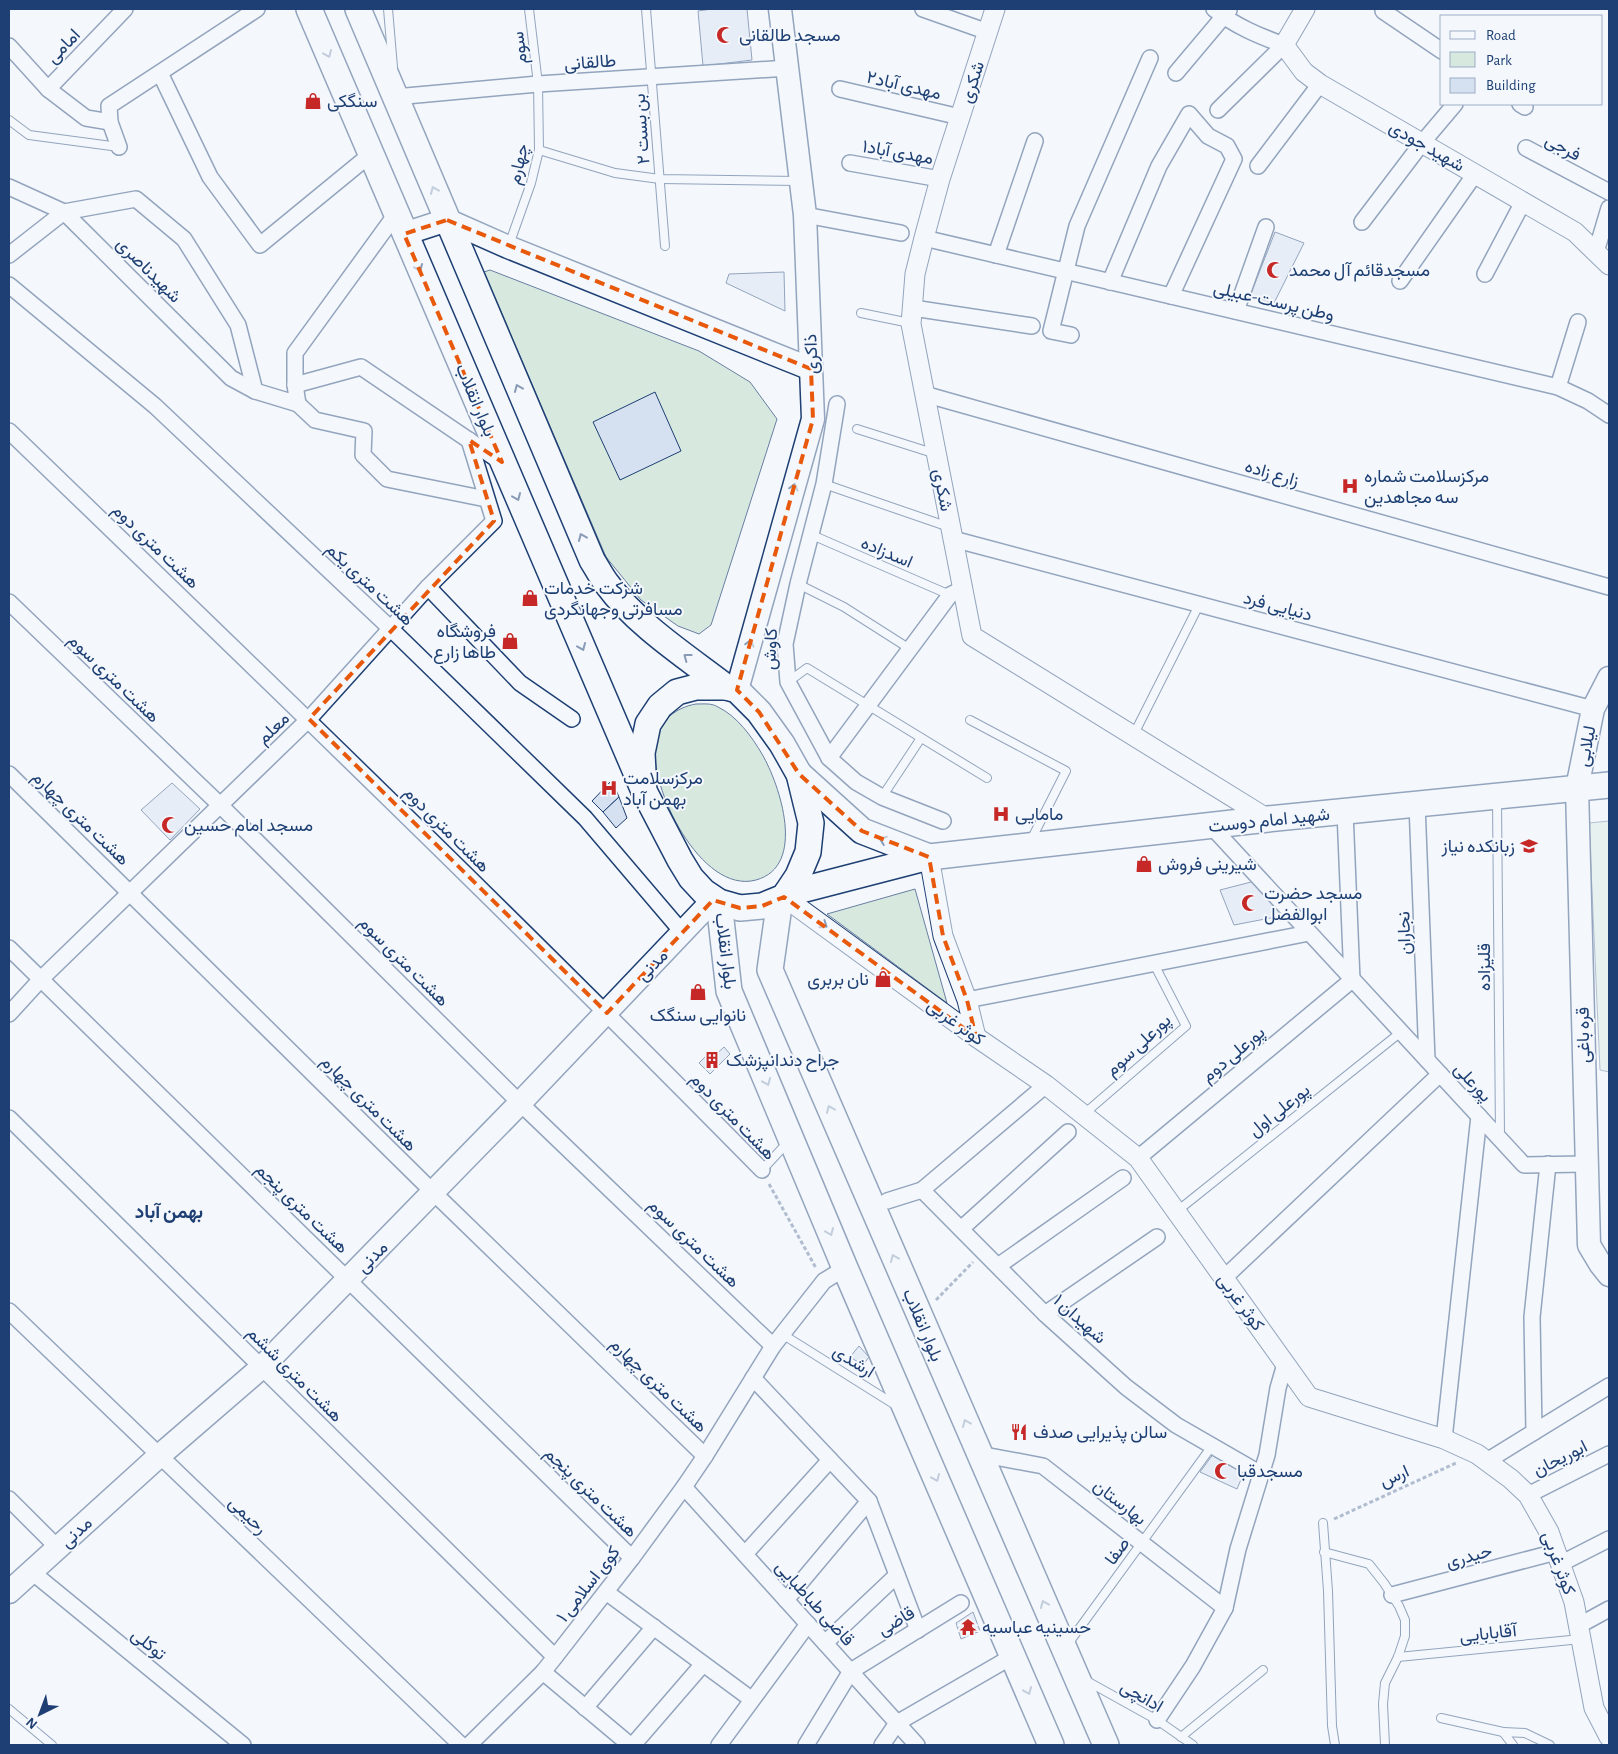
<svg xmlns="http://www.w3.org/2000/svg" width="1618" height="1754" font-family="'Alegreya Sans',Vazirmatn,sans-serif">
	<rect width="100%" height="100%" fill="#f4f7fb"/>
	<g fill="#d7e8df" stroke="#687fa3">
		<polygon points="490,270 699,351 750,382 777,419 711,625 699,634 678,626 641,600 606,557 484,272"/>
		<path d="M696,704c8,0 16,-1 22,3 19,9 34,30 44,47 18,31 45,112 -6,126 -55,15 -108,-94 -101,-138 3,-21 22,-35 41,-38z"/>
		<polygon points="1609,821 1609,1072 1600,1070 1589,823"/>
		<polygon points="915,889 947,1003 827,914"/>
	</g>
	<g fill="#d5e0f0" stroke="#1d3f73">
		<polygon points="712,9 747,9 752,60 703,66 698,11"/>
		<polygon points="1275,232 1304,243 1274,303 1250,296"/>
		<polygon points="784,272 785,311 726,283 729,274"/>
		<polygon points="655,392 681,451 620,480 593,422"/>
		<polygon points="612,780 619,797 603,812 592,801"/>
		<polygon points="172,783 200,809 170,840 141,810"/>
		<polygon points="619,797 627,818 616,828 603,812"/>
		<polygon points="1255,881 1286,915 1234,925 1220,890"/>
		<polygon points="724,1047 730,1054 710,1074 699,1063 708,1054 712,1058"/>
		<polygon points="859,1346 869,1357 863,1365 850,1357"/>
		<polygon points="1214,1453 1245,1470 1237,1489 1200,1472"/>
		<polygon points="973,1612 980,1631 961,1639 956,1623"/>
	</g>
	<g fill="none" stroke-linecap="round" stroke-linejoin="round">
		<g stroke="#1d3f73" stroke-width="10">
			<g id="service">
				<polyline points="388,9 393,67"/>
				<polyline points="646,9 665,246"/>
				<polyline points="9,120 29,135 119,147"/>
				<polyline points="539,150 615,173 660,179 798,181"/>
				<polyline points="509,245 531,183 539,150 538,84 529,9"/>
				<polyline points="861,313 910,323"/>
				<polyline points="857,429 936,454"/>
				<polyline points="824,484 949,527"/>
				<polyline points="812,535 950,595"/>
				<polyline points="798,584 844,607 910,649"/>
				<polyline points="788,682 807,668 987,778"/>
				<polyline points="970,720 1066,771 1031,840"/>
				<polyline points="1133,736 1199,605"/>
				<polyline points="882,797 921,738"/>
				<polyline points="1497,800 1500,1136"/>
				<polyline points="1084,1114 1186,1026 1154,964"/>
				<polyline points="762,1170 788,1142"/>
				<polyline points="1176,1212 1401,1032"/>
				<polyline points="782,1334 897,1406"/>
				<polyline points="1323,1523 1328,1591 1332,1726 1335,1745"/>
				<polyline points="1324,1552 1369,1564 1384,1583 1399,1606 1405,1620 1405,1636 1398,1657 1385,1683 1383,1704 1385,1745"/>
				<polyline points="1068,1644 1212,1446"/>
				<polyline points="1398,1657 1581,1639"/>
				<polyline points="1085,1680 1157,1720 1193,1745"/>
				<polyline points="9,1709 52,1745"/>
				<polyline points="1441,1718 1503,1732"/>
				<polyline points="1181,1737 1263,1670"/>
				<polyline points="1513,1745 1503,1732 1525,1733 1550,1745"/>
			</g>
		</g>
		<g stroke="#1d3f73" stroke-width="18">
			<g id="minor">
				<polyline points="923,9 988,32"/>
				<path d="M1214,9c21,17 45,27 70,36l-66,65"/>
				<polyline points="1385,9 1383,11 1442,51"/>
				<polyline points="9,46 48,89 86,118 110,122"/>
				<polyline points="160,73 210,177 260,245 371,154"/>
				<polyline points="1176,73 1229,10"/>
				<polyline points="48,89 125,9"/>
				<polyline points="840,89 960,117"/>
				<polyline points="395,97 538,84 788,68"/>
				<polyline points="1520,104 1525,107"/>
				<polyline points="119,147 110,122 109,106 257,9"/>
				<polyline points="1526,148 1609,192"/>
				<polyline points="850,163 940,179"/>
				<polyline points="1258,166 1320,84"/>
				<polyline points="9,187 64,212 231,378 255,391"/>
				<polyline points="805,215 901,233"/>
				<polyline points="1362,222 1422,143 1455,104"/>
				<polyline points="924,238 1558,387 1588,401 1609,415"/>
				<polyline points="1596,252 1609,208"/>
				<polyline points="9,255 64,212 136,199 184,239 238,325 255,391 298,404 295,385 361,367 501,462"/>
				<polyline points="996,255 1035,141"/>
				<polyline points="1485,274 1523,202"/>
				<polyline points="1400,281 1475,174"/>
				<polyline points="1110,282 1159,166 1189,114 1208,136 1227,146 1234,159 1171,296"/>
				<polyline points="9,285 155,406 390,628 585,818 683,933"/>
				<polyline points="913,308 1032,326"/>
				<polyline points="1236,311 1266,227"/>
				<polyline points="1071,335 1051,331 1077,226 1150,58"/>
				<polyline points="295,385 295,353 396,214"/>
				<polyline points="1558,387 1578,322"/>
				<polyline points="924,394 1609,587"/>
				<polyline points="298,404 315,420 364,431 363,455 387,479 486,499"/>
				<polyline points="837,404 824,484 798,584 785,644 788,682 829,758 856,782 882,797 943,821"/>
				<path d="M9,431c253,244 506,488 753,739"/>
				<polyline points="953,539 1593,709"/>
				<polyline points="428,587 520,683 572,719"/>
				<polyline points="9,602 220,805 520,1103 773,1346"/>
				<polyline points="829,758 950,595 964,588"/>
				<polyline points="9,774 434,1193 705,1456"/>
				<polyline points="1417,804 1427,1060"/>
				<polyline points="1211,826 1524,1165 1586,1164"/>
				<polyline points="9,948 632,1558"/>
				<polyline points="967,1000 1309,933"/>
				<polyline points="9,1014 41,979 309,719 428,587 494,521 469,440"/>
				<polyline points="9,1118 555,1657"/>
				<polyline points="1138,1158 1352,980 1345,812"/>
				<polyline points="922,1190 1046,1085"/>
				<polyline points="887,1201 922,1190 1045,1314 1126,1387 1176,1425 1261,1474"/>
				<polyline points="961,1229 1068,1132"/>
				<polyline points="998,1266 1123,1178"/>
				<polyline points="1224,1278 1440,1074"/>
				<polyline points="9,1311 461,1745"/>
				<polyline points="1045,1314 1157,1237"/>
				<polyline points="753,1378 869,1501 918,1630"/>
				<polyline points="1534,1432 1609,1386"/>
				<polyline points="1444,1439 1479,1116"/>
				<polyline points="979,1454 1043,1466 1225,1608"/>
				<polyline points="1487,1461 1534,1432 1532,1317 1548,1164"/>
				<polyline points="684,1487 917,1745"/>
				<polyline points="1528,1495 1609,1454"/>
				<polyline points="9,1499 58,1548"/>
				<polyline points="745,1554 830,1460"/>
				<polyline points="1560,1564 1609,1539"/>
				<polyline points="32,1572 243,1745"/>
				<polyline points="606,1592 751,1699"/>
				<polyline points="1392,1595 1556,1552"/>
				<polyline points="786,1600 869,1501"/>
				<polyline points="1578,1626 1609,1609"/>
				<polyline points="825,1643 897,1575"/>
				<polyline points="543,1672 630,1745"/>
				<polyline points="585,1708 654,1627"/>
				<polyline points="1157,1720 1193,1666 1225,1608 1238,1549 1267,1455 1278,1388 1285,1364"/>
				<polyline points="469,1745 543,1672 555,1657 632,1558 684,1487 705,1456 773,1346 824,1281 845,1268"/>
				<polyline points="633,1745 703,1664"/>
				<polyline points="719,1745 808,1624"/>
				<polyline points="806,1745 851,1671 961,1603"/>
				<polyline points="882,1745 897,1723 1013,1656"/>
			</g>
		</g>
		<g stroke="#1d3f73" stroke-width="21">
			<g id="tertiary">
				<polyline points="995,9 940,179 924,238 915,274 911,324 972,636 1268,819"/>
				<polyline points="1305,9 1284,45 1304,72 1320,84 1575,232 1609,265"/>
				<polyline points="929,857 943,936 967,1000 976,1037"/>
				<polyline points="784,897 976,1037 1046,1085 1138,1158 1309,1397 1444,1439 1477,1454 1511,1479 1528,1495 1549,1532 1574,1602 1594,1708 1609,1737"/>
			</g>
		</g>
		<g stroke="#1d3f73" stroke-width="25">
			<g id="secondary">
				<polyline points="404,234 447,220 508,247 811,369"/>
				<polyline points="1609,678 1593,709 1577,788 1589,1245 1601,1265 1609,1275"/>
				<polyline points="737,690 813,419 805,215 780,9"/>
				<polyline points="9,1592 159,1456 262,1367 520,1103 714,899"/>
			</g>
		</g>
		<g stroke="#1d3f73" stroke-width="28">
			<g id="primary">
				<polyline points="309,9 644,791"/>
				<path d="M358,9l234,551c5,8 9,16 15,24 29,40 80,73 119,103"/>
				<polygon points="696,687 726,687 737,690 759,712 782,744 799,774 811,823 808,852 798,876 784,897 762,906 740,908 719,902 704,892 691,878 680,860 644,791 642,753 648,724 660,706 677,692"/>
				<polyline points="799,774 862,831 929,857"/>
				<polyline points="786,894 929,857 1268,819 1609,785"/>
				<polyline points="780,899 770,970 1106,1745"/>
				<polyline points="719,902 729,991 845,1268 1051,1745"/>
			</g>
		</g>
		<g stroke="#5e769c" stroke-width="3" stroke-dasharray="4 2.5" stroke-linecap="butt">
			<polyline points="769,1184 816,1268"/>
			<polyline points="936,1300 973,1262"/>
			<polyline points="1334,1519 1456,1463"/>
		</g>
		<use href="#service" stroke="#f4f7fb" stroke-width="8"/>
		<use href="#minor" stroke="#f4f7fb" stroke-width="15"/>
		<use href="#tertiary" stroke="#f4f7fb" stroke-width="19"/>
		<use href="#secondary" stroke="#f4f7fb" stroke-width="22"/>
		<use href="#primary" stroke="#f4f7fb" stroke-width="25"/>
	</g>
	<defs><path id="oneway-chevron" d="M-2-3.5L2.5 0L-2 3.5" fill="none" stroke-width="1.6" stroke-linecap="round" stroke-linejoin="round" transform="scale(1.25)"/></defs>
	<g stroke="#889bb7">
		<use href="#oneway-chevron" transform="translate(328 54) rotate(67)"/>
		<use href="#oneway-chevron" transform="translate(434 190) rotate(-113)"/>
		<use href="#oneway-chevron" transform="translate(419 268) rotate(67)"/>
		<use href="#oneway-chevron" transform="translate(518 388) rotate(-113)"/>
		<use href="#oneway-chevron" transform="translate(794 487) rotate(-74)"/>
		<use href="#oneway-chevron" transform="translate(517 497) rotate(67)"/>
		<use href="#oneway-chevron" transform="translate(582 537) rotate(-113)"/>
		<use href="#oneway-chevron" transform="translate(750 643) rotate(-74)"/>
		<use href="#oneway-chevron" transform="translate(582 647) rotate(67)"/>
		<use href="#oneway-chevron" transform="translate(687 657) rotate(-143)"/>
		<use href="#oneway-chevron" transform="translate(883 840) rotate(-159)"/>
		<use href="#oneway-chevron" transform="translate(824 925) rotate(35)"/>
		<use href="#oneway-chevron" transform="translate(767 1082) rotate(67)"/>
		<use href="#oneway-chevron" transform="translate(830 1109) rotate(-113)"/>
		<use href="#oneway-chevron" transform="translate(830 1232) rotate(67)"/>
		<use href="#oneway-chevron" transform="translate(894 1258) rotate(-113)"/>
		<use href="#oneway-chevron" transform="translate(966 1423) rotate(-113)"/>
		<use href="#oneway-chevron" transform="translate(936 1478) rotate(67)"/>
		<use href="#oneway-chevron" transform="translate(1044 1604) rotate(-113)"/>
		<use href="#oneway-chevron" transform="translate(1028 1691) rotate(67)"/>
	</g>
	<path d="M0 0H1618V1754H0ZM447,220l364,149 2,50 -76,271 22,22 40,62 63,57 67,26 14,79 24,64 9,37 -192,-140 -22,9 -22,2 -27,-8 -106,113 -298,-294 185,-198 -25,-81 33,22 -98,-228z" fill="#f4f7fb" fill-opacity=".55" fill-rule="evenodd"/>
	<path fill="none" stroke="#e8590c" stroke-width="4" stroke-dasharray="10 6" stroke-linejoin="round" d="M447,220l364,149 2,50 -76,271 22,22 40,62 63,57 67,26 14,79 24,64 9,37 -192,-140 -22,9 -22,2 -27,-8 -106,113 -298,-294 185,-198 -25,-81 33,22 -98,-228z"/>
	<defs>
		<g id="mosque-bare" transform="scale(1.35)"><path d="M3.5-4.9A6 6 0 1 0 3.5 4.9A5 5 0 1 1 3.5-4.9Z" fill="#c62828" stroke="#f4f7fb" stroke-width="2.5" paint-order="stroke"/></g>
		<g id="shop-bare" transform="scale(1.35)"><path d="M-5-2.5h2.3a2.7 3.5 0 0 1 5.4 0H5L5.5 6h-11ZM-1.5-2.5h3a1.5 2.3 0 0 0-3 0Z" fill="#c62828" stroke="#f4f7fb" stroke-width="2.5" paint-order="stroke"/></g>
		<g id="hospital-bare" transform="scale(1.35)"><path d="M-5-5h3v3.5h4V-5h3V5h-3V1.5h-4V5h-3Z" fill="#c62828" stroke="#f4f7fb" stroke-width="2.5" paint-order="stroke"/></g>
		<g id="school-bare" transform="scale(1.35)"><path d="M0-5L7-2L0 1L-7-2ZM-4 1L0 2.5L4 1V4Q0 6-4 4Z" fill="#c62828" stroke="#f4f7fb" stroke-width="2.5" paint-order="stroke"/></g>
		<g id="building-bare" transform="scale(1.35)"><path d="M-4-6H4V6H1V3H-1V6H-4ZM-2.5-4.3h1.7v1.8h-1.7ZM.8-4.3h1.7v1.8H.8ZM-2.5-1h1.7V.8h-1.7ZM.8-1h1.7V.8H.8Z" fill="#c62828" stroke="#f4f7fb" stroke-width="2.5" paint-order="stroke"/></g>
		<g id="restaurant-bare" transform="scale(1.35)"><path d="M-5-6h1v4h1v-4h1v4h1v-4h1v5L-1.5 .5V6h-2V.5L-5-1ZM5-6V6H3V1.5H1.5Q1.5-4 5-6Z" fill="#c62828" stroke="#f4f7fb" stroke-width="2.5" paint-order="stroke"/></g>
		<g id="temple-bare" transform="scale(1.35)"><path d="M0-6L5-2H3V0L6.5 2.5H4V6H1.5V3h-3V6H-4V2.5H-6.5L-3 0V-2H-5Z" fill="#c62828" stroke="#f4f7fb" stroke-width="2.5" paint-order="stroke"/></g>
	</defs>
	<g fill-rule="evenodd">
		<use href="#mosque-bare" x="725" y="35"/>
		<use href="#shop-bare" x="313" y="101"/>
		<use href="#mosque-bare" x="1275" y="270"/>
		<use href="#hospital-bare" x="1350" y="486"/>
		<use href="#shop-bare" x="530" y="598"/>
		<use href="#shop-bare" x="510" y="641"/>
		<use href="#hospital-bare" x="609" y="788"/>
		<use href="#hospital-bare" x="1001" y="814"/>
		<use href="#mosque-bare" x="170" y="825"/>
		<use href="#school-bare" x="1529" y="846"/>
		<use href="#shop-bare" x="1144" y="864"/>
		<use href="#mosque-bare" x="1250" y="903"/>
		<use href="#shop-bare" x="883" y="979"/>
		<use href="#shop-bare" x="698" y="992"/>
		<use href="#building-bare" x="712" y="1060"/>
		<use href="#restaurant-bare" x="1019" y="1432"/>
		<use href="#mosque-bare" x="1223" y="1471"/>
		<use href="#temple-bare" x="968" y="1627"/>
	</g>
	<g text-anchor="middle" stroke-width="4" stroke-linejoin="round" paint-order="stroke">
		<g font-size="18" fill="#1d3f73" stroke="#f4f7fb" text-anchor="start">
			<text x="739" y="41">مسجد طالقانی</text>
			<text x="327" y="107">سنگکی</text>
			<text x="1289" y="276">مسجدقائم آل محمد</text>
			<text x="1364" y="482">مرکزسلامت شماره<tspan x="1364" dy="21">سه مجاهدین</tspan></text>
			<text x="544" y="594">شرکت خدمات<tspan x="544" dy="21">مسافرتی وجهانگردی</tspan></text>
			<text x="496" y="637" text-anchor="end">فروشگاه<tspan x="496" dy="21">طاها زارع</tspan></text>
			<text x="623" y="784">مرکزسلامت<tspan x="623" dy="21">بهمن آباد</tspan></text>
			<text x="1015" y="820">مامایی</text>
			<text x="184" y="831">مسجد امام حسین</text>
			<text x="1515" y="852" text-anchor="end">زبانکده نیاز</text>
			<text x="1158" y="870">شیرینی فروش</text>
			<text x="1264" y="899">مسجد حضرت<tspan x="1264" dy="21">ابوالفضل</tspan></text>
			<text x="869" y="985" text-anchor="end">نان بربری</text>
			<text x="698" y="1021" text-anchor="middle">نانوایی سنگک</text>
			<text x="726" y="1066">جراح دندانپزشک</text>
			<text x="1033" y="1438">سالن پذیرایی صدف</text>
			<text x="1237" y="1477">مسجدقبا</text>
			<text x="982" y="1633">حسینیه عباسیه</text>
		</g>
		<g font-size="18" fill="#1d3f73" stroke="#f4f7fb">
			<text transform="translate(63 46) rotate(-46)" y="6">امامی</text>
			<text transform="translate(519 48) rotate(-97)" y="6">سوم</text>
			<text transform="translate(590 62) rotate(-4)" y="6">طالقانی</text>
			<text transform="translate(972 82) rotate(-72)" y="6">شکری</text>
			<text transform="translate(904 85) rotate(13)" y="6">مهدی آباد۲</text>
			<text transform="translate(641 129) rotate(-94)" y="6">بن بست ۲</text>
			<text transform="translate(1427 146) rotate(30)" y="6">شهید جودی</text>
			<text transform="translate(1563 147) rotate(28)" y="6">فرجی</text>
			<text transform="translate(898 152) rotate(10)" y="6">مهدی آباد۱</text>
			<text transform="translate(518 164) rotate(-77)" y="6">چهارم</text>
			<text transform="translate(149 270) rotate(45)" y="6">شهید‌ناصری</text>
			<text transform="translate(1274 301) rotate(13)" y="6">وطن پرست-عبیلی</text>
			<text transform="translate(811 354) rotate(-92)" y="6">ذاکری</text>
			<text transform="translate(476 400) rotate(67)" y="6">بلوار انقلاب</text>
			<text transform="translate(1272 473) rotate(16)" y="6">زارع زاده</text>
			<text transform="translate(943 490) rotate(79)" y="6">شکری</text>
			<text transform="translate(156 546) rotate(44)" y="6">هشت متری دوم</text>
			<text transform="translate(887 552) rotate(23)" y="6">اسدزاده</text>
			<text transform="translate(370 584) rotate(43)" y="6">هشت متری یکم</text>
			<text transform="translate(1278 606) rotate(15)" y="6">دنیایی فرد</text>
			<text transform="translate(770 649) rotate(-87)" y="6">کاوش</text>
			<text transform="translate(114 678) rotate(44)" y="6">هشت متری سوم</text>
			<text transform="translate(273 728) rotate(-44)" y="6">معلم</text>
			<text transform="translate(1586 746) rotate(-79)" y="6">لیلابی</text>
			<text transform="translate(81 818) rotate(44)" y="6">هشت متری چهارم</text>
			<text transform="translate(1269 820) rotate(-6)" y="6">شهید امام دوست</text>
			<text transform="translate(447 829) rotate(45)" y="6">هشت متری دوم</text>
			<text transform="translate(1404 933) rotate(-92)" y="6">نجاران</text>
			<text transform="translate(726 951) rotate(83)" y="6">بلوار انقلاب</text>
			<text transform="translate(404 961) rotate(45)" y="6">هشت متری سوم</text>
			<text transform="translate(652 965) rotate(-46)" y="6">مدنی</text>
			<text transform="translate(1484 967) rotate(-90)" y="6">قلیزاده</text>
			<text transform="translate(956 1022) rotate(36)" y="6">کوثر غربی</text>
			<text transform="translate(1583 1035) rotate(-91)" y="6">قره باغی</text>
			<text transform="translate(1138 1045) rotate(-43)" y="6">پورعلی سوم</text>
			<text transform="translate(1233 1054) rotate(-40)" y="6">پورعلی دوم</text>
			<text transform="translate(1473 1082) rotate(47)" y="6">پورعلی</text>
			<text transform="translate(369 1103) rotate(45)" y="6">هشت متری چهارم</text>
			<text transform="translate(1279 1110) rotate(-39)" y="6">پورعلی اول</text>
			<text transform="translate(733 1116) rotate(46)" y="6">هشت متری دوم</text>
			<text transform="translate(302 1208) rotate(44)" y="6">هشت متری پنجم</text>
			<text transform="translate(694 1243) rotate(44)" y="6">هشت متری سوم</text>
			<text transform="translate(372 1257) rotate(-46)" y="6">مدنی</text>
			<text transform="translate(1241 1302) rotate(54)" y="6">کوثر غربی</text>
			<text transform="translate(1080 1319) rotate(42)" y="6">شهیدان ۱</text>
			<text transform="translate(923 1325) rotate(67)" y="6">بلوار انقلاب</text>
			<text transform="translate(854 1361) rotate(32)" y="6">ارشدی</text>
			<text transform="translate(295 1374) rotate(45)" y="6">هشت متری ششم</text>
			<text transform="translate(659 1385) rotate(44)" y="6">هشت متری چهارم</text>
			<text transform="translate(1560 1458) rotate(-27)" y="6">ابوریحان</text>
			<text transform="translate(1394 1476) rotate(-24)" y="6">ارس</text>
			<text transform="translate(591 1492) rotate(44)" y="6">هشت متری پنجم</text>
			<text transform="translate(1120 1502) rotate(38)" y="6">بهارستان</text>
			<text transform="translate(248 1515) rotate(44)" y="6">رحیمی</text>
			<text transform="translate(76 1532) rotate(-43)" y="6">مدنی</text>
			<text transform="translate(1117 1551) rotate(-54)" y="6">صفا</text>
			<text transform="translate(1469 1556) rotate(-15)" y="6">حیدری</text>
			<text transform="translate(1559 1563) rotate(70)" y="6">کوثر غربی</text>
			<text transform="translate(588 1584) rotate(-52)" y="6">کوی اسلامی ۱</text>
			<text transform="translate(815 1603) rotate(48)" y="6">قاضی طباطبایی</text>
			<text transform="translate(896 1621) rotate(-31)" y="6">قاضی</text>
			<text transform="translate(1488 1633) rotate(-6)" y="6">آقابابایی</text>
			<text transform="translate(149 1644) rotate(39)" y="6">توکلی</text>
			<text transform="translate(1142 1696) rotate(30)" y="6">ادانچی</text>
		</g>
		<g font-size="19" font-weight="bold" fill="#1d3f73" stroke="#f4f7fb">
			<text x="169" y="1218">بهمن آباد</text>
		</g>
	</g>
	<rect width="1618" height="1754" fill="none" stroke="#1d3f73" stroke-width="20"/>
	<rect x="1440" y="15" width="162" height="90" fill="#f4f7fb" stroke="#9eadc5"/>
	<rect x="1450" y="31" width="25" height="8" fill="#f4f7fb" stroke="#9eadc5"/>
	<text x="1486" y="40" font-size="15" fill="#1d3f73">Road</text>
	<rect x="1450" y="52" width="25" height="15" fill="#d7e8df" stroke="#9eadc5"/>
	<text x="1486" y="65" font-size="15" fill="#1d3f73">Park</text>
	<rect x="1450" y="78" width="25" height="15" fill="#d5e0f0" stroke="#9eadc5"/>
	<text x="1486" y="90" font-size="15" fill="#1d3f73">Building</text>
	<g transform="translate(40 1714) rotate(222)" stroke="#f4f7fb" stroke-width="4" paint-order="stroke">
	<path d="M0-4L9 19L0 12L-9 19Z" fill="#1d3f73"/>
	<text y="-8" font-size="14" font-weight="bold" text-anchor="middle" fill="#1d3f73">N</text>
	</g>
</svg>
